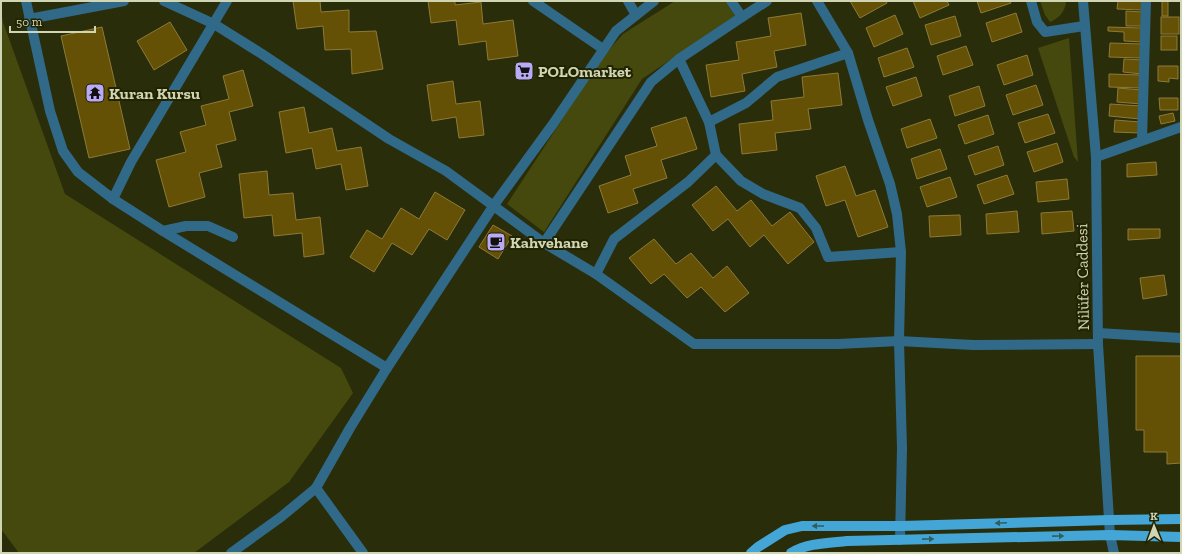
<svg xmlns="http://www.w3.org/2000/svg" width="1182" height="554" font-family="'Zilla Slab',serif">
	<rect width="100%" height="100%" fill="#2a2d0a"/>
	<g fill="#45490d">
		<polygon points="675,1 725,1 735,16 642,79 544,232 507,204 605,54 623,34"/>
		<path d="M1040,1h26c0,10 -8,18 -16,21l-5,-7z"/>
		<polygon points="1,11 3,22 65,194 341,368 353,393 289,482 194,553 19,553 1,529"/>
		<polygon points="1069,38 1078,162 1074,157 1038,48"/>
	</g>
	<g fill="#645105" stroke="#8d7a38">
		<polygon points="293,1 320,1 321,12 349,10 349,32 376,31 383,69 352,74 351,49 325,50 323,26 297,29"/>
		<polygon points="428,1 455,1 455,5 481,2 483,24 513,20 518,56 488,60 486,41 459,45 456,20 431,23"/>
		<polygon points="850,1 886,1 887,3 860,18"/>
		<polygon points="913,1 947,1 949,5 920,18"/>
		<polygon points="977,1 1010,1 1011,3 981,13"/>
		<polygon points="1118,1 1143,1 1143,10 1117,9"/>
		<rect x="1162" y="1" width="6" height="15"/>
		<polygon points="1126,11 1142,12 1142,26 1126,26"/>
		<polygon points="801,13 806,45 774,51 777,67 742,74 745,91 711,97 706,65 739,60 736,42 771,36 768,18"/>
		<polygon points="1016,13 1022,32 992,42 986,23"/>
		<polygon points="895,15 903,34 874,47 866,28"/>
		<polygon points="955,16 961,36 931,45 925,25"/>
		<rect x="1161" y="17" width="18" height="17"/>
		<polygon points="170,22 187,50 154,70 137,41"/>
		<polygon points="102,27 130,149 89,158 61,36"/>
		<polygon points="1108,27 1142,28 1142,42 1124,41 1124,32 1108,31"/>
		<rect x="1161" y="36" width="16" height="14"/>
		<polygon points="1110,43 1143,44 1142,58 1109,57"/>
		<polygon points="966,46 973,65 943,75 937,56"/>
		<polygon points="907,48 914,67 884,77 878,58"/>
		<polygon points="1027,55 1033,75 1004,85 997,65"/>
		<polygon points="1124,59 1143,60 1142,74 1123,72"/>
		<polygon points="1158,66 1178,66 1178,79 1169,78 1169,82 1158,81"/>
		<polygon points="243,70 253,106 229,112 236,140 216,145 222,167 199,173 205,197 169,207 156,160 186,152 180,132 206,125 201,106 229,99 223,76"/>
		<polygon points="838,73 842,105 808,109 811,129 775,133 777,150 742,154 739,124 773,120 771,101 804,97 802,77"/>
		<polygon points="1109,74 1141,75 1141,88 1109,87"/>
		<polygon points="916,77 922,96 893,106 886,87"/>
		<polygon points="453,81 456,104 480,101 484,135 459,138 456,117 432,121 427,85"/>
		<polygon points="1036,85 1043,105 1013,115 1006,95"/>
		<polygon points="979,86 985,106 955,116 949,96"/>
		<polygon points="1118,88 1142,90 1141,104 1117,102"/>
		<polygon points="1159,98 1178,98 1178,110 1160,110"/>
		<polygon points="1110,104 1141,106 1140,119 1109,116"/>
		<polygon points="304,107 309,133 332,128 337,151 361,147 368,186 346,190 341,164 316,169 312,148 286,153 279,112"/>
		<polygon points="1173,113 1175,121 1161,124 1159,116"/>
		<polygon points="1048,114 1055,133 1025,143 1018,123"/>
		<polygon points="988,115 994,134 965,144 958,125"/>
		<polygon points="686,117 697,149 661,160 667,178 633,189 638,203 608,213 599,186 631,175 625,156 657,146 651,128"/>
		<polygon points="930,119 937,138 907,148 901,129"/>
		<polygon points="1115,120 1140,122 1140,133 1114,132"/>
		<polygon points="1057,143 1063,162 1034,172 1027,152"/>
		<polygon points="998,146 1004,165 975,175 968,156"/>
		<polygon points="940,149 947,169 917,179 911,159"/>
		<polygon points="1156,162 1157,175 1127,177 1127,164"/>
		<polygon points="845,166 856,196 875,190 888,227 858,237 845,200 826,206 816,176"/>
		<polygon points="267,171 269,195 293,193 296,220 320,217 324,254 304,257 302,233 274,236 272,215 244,218 239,174"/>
		<polygon points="1007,175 1014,194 984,204 977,185"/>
		<polygon points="950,177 957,197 927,207 920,187"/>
		<polygon points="1067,179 1069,199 1038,202 1036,182"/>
		<polygon points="716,186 737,211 751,200 772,226 790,212 814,242 788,264 764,235 750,247 728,219 713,231 692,205"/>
		<polygon points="435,192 465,210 447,240 429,229 412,255 392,243 374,272 350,257 367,230 382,239 401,208 419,219"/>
		<polygon points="1017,211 1019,232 987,234 986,214"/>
		<polygon points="1072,211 1074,231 1042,234 1041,213"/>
		<polygon points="960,215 961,235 930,237 929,216"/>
		<polygon points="493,225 512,236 498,259 479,247"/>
		<polygon points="1128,229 1160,229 1160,238 1128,240"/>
		<polygon points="654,239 676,264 691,253 713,278 727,266 749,293 725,312 701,287 687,298 664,274 651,284 629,258"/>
		<polygon points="1164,275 1167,295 1143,299 1140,278"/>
		<polygon points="1136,356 1181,356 1181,463 1167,464 1167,452 1144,452 1144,430 1136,430"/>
	</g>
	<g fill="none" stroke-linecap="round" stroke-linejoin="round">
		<g stroke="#306a88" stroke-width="10">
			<polyline points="26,1 50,111 63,151 78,172 113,199 163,231 186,226 208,226 233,237"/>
			<polyline points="164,1 214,24 262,54 389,139 446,171 544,243 596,274"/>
			<polyline points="533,1 603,49"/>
			<polyline points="628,1 636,15"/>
			<polyline points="817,1 848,53 868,120 890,184 897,214 901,252 899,341 902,448 900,540"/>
			<polyline points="1031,1 1037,22 1045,32 1084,26"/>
			<polyline points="1083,1 1096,157 1098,344 1110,535 1114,553"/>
			<polyline points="742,17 767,1"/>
			<polyline points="29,19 124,1"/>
			<polyline points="709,122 746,103 777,77 848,53"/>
			<polyline points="1142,139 1146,1"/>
			<polyline points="716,155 709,122 679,59 742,17 731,1"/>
			<polyline points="1096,157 1181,127"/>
			<polyline points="113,199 131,162 227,1"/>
			<polyline points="163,231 387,368 494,205 553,124 616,31 654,1"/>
			<polyline points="544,243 651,82 679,59"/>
			<polyline points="901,252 828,257 816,228 800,208 763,194 741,181 716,155 688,182 614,239 596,274 694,344 838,344 899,341 973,345 1098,344"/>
			<polyline points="1098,333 1181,338"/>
			<polyline points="316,488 363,553"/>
			<polyline points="231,553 281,517 316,488 350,428 387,368"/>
		</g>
		<g stroke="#43a6d7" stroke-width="10">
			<polyline points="751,553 758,547 785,530 802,526 901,526 1110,520 1181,519"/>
			<path d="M791,553c16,-10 37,-10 56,-12l263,-6 71,2"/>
		</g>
	</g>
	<defs><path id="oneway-solid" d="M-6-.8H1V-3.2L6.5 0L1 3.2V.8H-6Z"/></defs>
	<g fill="#305e61">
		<use href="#oneway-solid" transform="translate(1001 523) rotate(178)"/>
		<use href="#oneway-solid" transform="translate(818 526) rotate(180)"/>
		<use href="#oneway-solid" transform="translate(1058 536) rotate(-1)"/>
		<use href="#oneway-solid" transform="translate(928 539) rotate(-1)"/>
	</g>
	<defs>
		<g id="supermarket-square" transform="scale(1)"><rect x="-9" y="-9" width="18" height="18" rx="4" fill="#baaaf6" stroke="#212301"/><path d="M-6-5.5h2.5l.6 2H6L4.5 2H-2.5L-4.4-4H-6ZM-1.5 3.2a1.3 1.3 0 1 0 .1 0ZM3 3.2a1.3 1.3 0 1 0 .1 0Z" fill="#111"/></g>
		<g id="temple-square" transform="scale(1)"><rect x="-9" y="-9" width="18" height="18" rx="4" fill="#baaaf6" stroke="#212301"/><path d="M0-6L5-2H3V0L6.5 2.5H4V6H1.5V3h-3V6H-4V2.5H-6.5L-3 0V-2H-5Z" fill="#111"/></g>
		<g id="cafe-square" transform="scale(1)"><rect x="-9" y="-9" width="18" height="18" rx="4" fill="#baaaf6" stroke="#212301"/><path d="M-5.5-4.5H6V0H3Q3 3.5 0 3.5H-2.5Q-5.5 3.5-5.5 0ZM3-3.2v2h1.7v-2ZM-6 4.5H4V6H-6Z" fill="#111"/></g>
	</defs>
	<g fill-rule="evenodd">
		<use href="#supermarket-square" x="524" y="71"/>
		<use href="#temple-square" x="95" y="93"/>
		<use href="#cafe-square" x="496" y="242"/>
	</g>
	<g text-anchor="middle" stroke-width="4" stroke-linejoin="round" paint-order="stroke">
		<g font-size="16" font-weight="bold" fill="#d0d5b4" stroke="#212301" text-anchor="start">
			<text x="538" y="77">POLOmarket</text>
			<text x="109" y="99">Kuran Kursu</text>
			<text x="510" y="248">Kahvehane</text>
		</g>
		<g font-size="16" fill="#d0d5b4" stroke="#212301">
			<text transform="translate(1082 277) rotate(-91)" y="6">Nilüfer Caddesi</text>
		</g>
	</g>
	<rect width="1182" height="554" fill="none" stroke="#d0d5b4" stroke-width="4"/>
	<g transform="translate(1154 526) rotate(359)" stroke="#212301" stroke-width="3" paint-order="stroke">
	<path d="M0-3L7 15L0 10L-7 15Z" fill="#d0d5b4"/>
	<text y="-6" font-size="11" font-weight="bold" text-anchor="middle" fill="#d0d5b4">K</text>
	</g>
	<path d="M10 26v6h85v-6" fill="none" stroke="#d0d5b4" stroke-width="2"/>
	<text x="16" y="26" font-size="12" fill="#d0d5b4" stroke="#212301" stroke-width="3" paint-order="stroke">50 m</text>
</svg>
